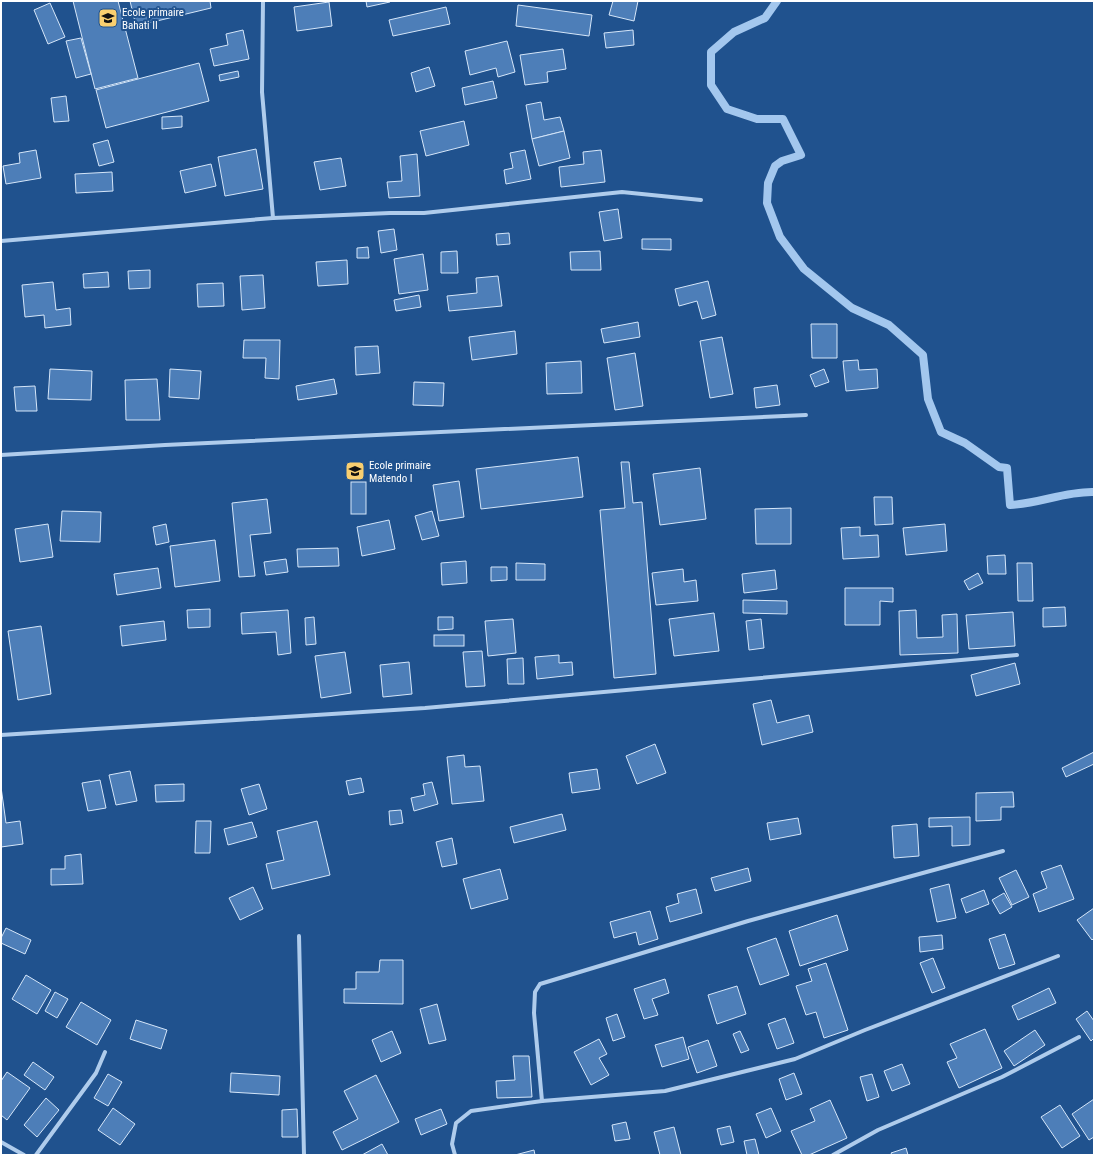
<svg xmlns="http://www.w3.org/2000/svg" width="1095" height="1156" font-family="'Roboto Condensed',sans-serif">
	<rect width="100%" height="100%" fill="#20528e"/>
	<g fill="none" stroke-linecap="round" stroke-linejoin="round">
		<path stroke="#a3c7ee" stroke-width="8" d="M777,1l-12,17 -31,14 -23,20v33l16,24 30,10h26l18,36 -19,6 -7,5 -7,17 -1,20 13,34 24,32 48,39 37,17 34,30 5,44 13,33 24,11 34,24 8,1 3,37c28,-1 56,-14 84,-13"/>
	</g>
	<g fill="#4d7eb8" stroke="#d5e6f9">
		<polygon points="73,1 118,1 138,78 95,89"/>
		<polygon points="130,1 210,1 211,8 136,26"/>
		<polygon points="366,1 390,1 390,2 367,7"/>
		<polygon points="613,1 638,1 634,21 609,15"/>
		<polygon points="329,2 332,26 297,31 294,7"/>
		<polygon points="50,3 65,37 48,44 34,10"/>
		<polygon points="518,5 592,15 589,36 516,26"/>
		<polygon points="446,7 450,24 393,36 389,20"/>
		<polygon points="243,30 249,59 214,66 210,49 228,45 226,34"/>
		<polygon points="633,30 634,45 606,48 604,33"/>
		<polygon points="81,38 91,74 76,78 66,41"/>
		<polygon points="507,41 515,72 498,77 496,68 470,75 465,51"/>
		<polygon points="563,49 566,69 547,72 548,82 525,85 520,55"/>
		<polygon points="199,63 209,101 106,128 96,90"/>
		<polygon points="429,67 435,86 416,92 411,73"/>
		<polygon points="238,71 239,77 220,81 219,75"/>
		<polygon points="493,81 497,98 465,105 462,88"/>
		<polygon points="66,96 69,121 54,122 51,98"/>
		<polygon points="541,102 544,120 560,117 564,131 532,139 526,105"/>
		<polygon points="182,116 182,127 162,129 162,117"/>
		<polygon points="464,121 469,145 426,156 420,131"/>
		<polygon points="564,131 570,158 539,166 532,139"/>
		<polygon points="108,140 114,162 99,166 93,144"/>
		<polygon points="256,149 263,189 225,196 218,157"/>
		<polygon points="36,150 41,178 6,184 3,166 20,163 19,153"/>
		<polygon points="525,150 531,179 506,184 504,170 513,168 510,153"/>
		<polygon points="601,150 605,182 561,187 559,167 584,164 583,152"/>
		<polygon points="417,154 420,196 389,198 387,182 402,181 400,156"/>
		<polygon points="341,158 346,186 320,190 314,162"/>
		<polygon points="211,164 216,186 185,193 180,171"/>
		<polygon points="112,172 113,191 76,193 75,174"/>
		<polygon points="618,209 622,238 604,241 599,212"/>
		<polygon points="394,229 397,250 381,253 378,231"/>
		<polygon points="509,233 510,244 497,245 496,234"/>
		<polygon points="642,239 671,239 671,250 642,249"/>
		<polygon points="368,247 369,258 357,258 357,248"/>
		<polygon points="457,251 458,273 441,273 441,252"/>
		<polygon points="600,251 601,270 571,270 570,252"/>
		<polygon points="423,254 428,290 399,294 394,259"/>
		<polygon points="347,260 348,284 318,286 316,262"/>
		<polygon points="150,270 150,288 129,289 128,271"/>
		<polygon points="108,272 109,287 84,288 83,274"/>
		<polygon points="263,275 265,308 242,310 240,276"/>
		<polygon points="498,276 502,306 449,311 447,296 477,293 476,278"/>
		<polygon points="708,281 716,315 702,319 697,301 679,306 675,289"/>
		<polygon points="53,282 56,310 70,308 71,325 45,328 44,315 25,317 22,285"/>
		<polygon points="223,283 224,306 198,307 197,284"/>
		<polygon points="419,295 421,307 396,311 394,300"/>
		<polygon points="638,322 640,337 604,343 601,329"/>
		<polygon points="811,324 837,324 837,358 812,358"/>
		<polygon points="515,331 517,354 472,360 469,337"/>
		<polygon points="722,337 733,394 710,398 700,341"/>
		<polygon points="244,340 280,340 279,379 265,378 266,358 243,358"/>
		<polygon points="378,346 380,373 356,375 355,347"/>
		<polygon points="635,353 643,406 615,410 607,358"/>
		<polygon points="858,360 859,370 877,369 878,388 846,391 843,361"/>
		<polygon points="581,361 582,393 547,394 546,363"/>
		<polygon points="50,369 92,371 91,400 48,399"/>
		<polygon points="170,369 201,371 199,399 169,397"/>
		<polygon points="824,369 829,382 815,387 810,375"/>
		<polygon points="157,379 160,420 126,420 125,380"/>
		<polygon points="334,379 337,394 298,400 296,386"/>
		<polygon points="414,382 444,383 443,406 413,405"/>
		<polygon points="777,385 780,405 756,408 754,388"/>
		<polygon points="35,386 37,411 16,411 14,387"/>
		<polygon points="578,457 583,497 481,509 476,469"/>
		<polygon points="621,462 629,462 633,503 642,502 656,674 614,678 600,510 625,508"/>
		<polygon points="700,468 706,519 660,525 653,474"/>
		<polygon points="459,481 464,517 439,521 433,485"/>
		<rect x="351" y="482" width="15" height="32"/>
		<polygon points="874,497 892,497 893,524 875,525"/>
		<polygon points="267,499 271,533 250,535 255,576 239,577 232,503"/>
		<polygon points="791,508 791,544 756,544 755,509"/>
		<polygon points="62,511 101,512 100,542 60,541"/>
		<polygon points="432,511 439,536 422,540 415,516"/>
		<polygon points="389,520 395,549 362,556 357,527"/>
		<polygon points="48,524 53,557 20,562 15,529"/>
		<polygon points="166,524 169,542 156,545 153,527"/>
		<polygon points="945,524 947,551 906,555 903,528"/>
		<polygon points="860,527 860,536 878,535 879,557 843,559 841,528"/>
		<polygon points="215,540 220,581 175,587 170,546"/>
		<polygon points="338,548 339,566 298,567 297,549"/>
		<polygon points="1005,555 1006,574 988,574 987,556"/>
		<polygon points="286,559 288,572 266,575 264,562"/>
		<polygon points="466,561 467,583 442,585 441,563"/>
		<polygon points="516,563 545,564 545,580 516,580"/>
		<polygon points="1017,563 1032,563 1033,601 1018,601"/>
		<polygon points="491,567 507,567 507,580 491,581"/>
		<polygon points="158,568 161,588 117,595 114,574"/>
		<polygon points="683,569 684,582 696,580 698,601 656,605 652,573"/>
		<polygon points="775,570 777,589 744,593 742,574"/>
		<polygon points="978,573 983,583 969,590 964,581"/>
		<polygon points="845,588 893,588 893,602 880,601 880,625 845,625"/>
		<polygon points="743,600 787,601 787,614 743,613"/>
		<polygon points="1065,607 1066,626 1043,627 1043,608"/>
		<polygon points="210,609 210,627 188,628 187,610"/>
		<polygon points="288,610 291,653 278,655 276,632 242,634 241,613"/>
		<polygon points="916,610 917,638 943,637 942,615 957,614 958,653 900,655 899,611"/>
		<polygon points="1013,612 1015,646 969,649 966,615"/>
		<polygon points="714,613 719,651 674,656 669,619"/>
		<polygon points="314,617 316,644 306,645 305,618"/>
		<polygon points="438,617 453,617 453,629 438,630"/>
		<polygon points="513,619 516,653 488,656 485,621"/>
		<polygon points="761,619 764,648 749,650 746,621"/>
		<polygon points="164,621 166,640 122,646 120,626"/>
		<polygon points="41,626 51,694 18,700 8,631"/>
		<rect x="434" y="635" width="30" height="11"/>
		<polygon points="482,651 485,686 466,687 463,652"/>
		<polygon points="345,652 351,693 321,698 315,656"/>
		<polygon points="559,655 559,663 572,662 573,675 537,679 535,657"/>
		<polygon points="523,658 524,684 508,684 507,659"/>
		<polygon points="409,662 412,694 383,697 380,665"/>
		<polygon points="1015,663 1020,684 976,696 971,675"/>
		<polygon points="771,700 777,723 809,715 813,732 762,745 753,704"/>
		<polygon points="655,744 666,773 637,784 626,756"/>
		<polygon points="1094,752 1094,764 1066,777 1062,768"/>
		<polygon points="464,755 465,767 480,766 484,801 452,804 447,757"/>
		<polygon points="597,769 600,789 572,793 569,773"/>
		<polygon points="130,771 137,801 116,805 109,775"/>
		<polygon points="361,778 364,792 349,795 346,781"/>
		<polygon points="100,780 106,808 88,811 82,783"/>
		<polygon points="432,782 438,804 414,811 411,798 425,795 423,784"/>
		<polygon points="184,784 184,801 156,802 155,785"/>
		<polygon points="259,784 267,809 249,815 241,789"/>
		<polygon points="1,787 6,823 20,821 23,844 1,847"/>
		<polygon points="1013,792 1014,807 1001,807 1001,820 976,821 976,793"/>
		<polygon points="401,810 403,823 390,825 389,811"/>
		<polygon points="562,814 566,830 514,843 510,827"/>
		<polygon points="970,817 970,845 952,846 952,826 929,827 929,818"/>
		<polygon points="798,818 801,834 770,840 767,823"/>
		<polygon points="196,821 211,821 210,853 195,853"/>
		<polygon points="317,821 330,875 272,889 266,864 284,860 277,831"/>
		<polygon points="252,822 257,837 228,845 224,829"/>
		<polygon points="917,824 919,856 894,858 892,826"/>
		<polygon points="452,838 457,864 442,867 436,842"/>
		<polygon points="81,854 83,884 51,885 51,869 65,869 65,856"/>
		<polygon points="1061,865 1074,899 1039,912 1033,894 1047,888 1041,872"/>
		<polygon points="748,868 751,881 715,891 711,878"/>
		<polygon points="500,869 508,899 471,909 463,879"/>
		<polygon points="1016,870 1029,897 1012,905 999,878"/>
		<polygon points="949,884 956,918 937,922 930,889"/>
		<polygon points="253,887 263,909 240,920 229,898"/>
		<polygon points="696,889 702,913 670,922 666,907 679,903 677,894"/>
		<polygon points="984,890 989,904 966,913 961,899"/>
		<polygon points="1004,893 1012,907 1000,914 992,900"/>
		<polygon points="1094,908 1094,938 1092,940 1077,920"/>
		<polygon points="650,911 658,939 639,945 636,932 614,938 610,922"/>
		<polygon points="837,915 848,950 800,966 789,931"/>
		<polygon points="6,928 31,940 25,954 1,943 1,938"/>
		<polygon points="1005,934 1015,964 999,969 989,939"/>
		<polygon points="942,935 943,949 920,952 919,937"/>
		<polygon points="776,938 789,975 760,985 747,948"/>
		<polygon points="933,958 945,988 932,993 920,963"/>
		<polygon points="380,960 403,960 403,1004 344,1003 344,989 356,989 356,972 379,972"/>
		<polygon points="826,963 848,1030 824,1038 816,1012 806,1015 796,986 812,981 808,969"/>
		<polygon points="26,975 51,990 37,1014 12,999"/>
		<polygon points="665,979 669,993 652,999 658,1015 644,1019 634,989"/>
		<polygon points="737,986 746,1014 717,1024 708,995"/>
		<polygon points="1049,988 1056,1003 1018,1020 1012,1006"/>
		<polygon points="55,992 68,999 57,1018 45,1011"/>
		<polygon points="81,1002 111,1020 97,1045 66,1027"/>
		<polygon points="437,1004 446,1040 429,1044 420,1009"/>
		<polygon points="1087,1011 1094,1021 1094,1038 1091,1041 1076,1019"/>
		<polygon points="617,1014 625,1037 613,1041 606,1018"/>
		<polygon points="785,1018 794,1043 777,1049 768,1024"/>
		<polygon points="136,1020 167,1030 161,1049 130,1039"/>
		<polygon points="985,1029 1002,1068 959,1088 947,1062 957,1058 950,1044"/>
		<polygon points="1035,1030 1045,1045 1014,1066 1004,1051"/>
		<polygon points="392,1031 401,1053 381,1062 372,1040"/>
		<polygon points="740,1031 749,1050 741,1053 733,1034"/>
		<polygon points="683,1037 689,1059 662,1067 655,1045"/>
		<polygon points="599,1039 607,1054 599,1058 609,1075 591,1085 574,1052"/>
		<polygon points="708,1040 717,1066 697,1073 688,1047"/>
		<polygon points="513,1056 529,1056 532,1097 497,1098 496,1081 515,1080"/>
		<polygon points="33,1062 54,1077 45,1090 24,1075"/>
		<polygon points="902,1064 910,1084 892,1091 884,1071"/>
		<polygon points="7,1072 30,1088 7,1120 1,1115 1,1081"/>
		<polygon points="231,1073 280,1076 279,1095 230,1092"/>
		<polygon points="794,1073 802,1094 786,1100 779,1079"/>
		<polygon points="108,1074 122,1082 108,1106 94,1098"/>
		<polygon points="872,1074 879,1097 867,1101 860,1077"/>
		<polygon points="376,1075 399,1122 342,1150 333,1132 358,1119 344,1091"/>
		<polygon points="46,1098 59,1110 37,1137 24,1125"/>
		<polygon points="1094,1099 1094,1137 1089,1140 1072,1114"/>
		<polygon points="830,1100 847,1138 809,1155 802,1155 791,1131 815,1121 810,1109"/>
		<polygon points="1060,1105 1080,1136 1062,1148 1041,1117"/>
		<polygon points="113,1108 135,1124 120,1145 98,1130"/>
		<polygon points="771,1108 781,1131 766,1138 756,1114"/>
		<polygon points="297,1109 298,1137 282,1137 282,1110"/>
		<polygon points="441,1109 447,1124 421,1135 415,1119"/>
		<polygon points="626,1122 630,1139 615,1141 612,1125"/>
		<polygon points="730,1126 734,1142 721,1145 717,1129"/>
		<polygon points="674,1127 681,1155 660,1155 654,1132"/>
		<polygon points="755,1139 759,1155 747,1155 744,1141"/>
		<polygon points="382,1144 388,1155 362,1155"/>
		<polygon points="906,1148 908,1155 892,1155 891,1153"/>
		<polygon points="534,1150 535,1155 515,1155"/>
	</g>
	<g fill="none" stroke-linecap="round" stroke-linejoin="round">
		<g stroke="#afccec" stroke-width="4">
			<polyline points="263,1 262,92 273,218"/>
			<polyline points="1,241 273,218 390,213 424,213 622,192 701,200"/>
			<polyline points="1,455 165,445 806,415"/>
			<polyline points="1,735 425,708 1017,655"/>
			<polyline points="299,936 304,1155"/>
			<polyline points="542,1101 534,1013 535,992 540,984 748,921 1003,851"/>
			<polyline points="1,1142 24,1155"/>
			<polyline points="36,1155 96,1073 105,1052"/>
			<polyline points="455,1155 452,1144 456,1123 471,1111 542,1101 665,1091 795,1059 865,1030 1058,956"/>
			<polyline points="833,1155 878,1130 1002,1077 1079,1037"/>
		</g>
	</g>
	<defs>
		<g id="school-square" transform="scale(1)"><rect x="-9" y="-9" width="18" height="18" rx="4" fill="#f9cf70" stroke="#20528e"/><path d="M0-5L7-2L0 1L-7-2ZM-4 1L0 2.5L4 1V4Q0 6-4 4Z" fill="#111"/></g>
	</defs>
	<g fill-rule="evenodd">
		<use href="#school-square" x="108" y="18"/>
		<use href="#school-square" x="355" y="471"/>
	</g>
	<g text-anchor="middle" stroke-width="4" stroke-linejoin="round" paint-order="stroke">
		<g font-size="11" fill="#fff" stroke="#20528e" text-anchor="start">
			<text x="122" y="16">Ecole primaire<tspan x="122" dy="13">Bahati II</tspan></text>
			<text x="369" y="469">Ecole primaire<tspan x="369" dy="13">Matendo I</tspan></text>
		</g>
	</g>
	<rect width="1095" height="1156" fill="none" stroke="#ffffff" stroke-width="4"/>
</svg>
